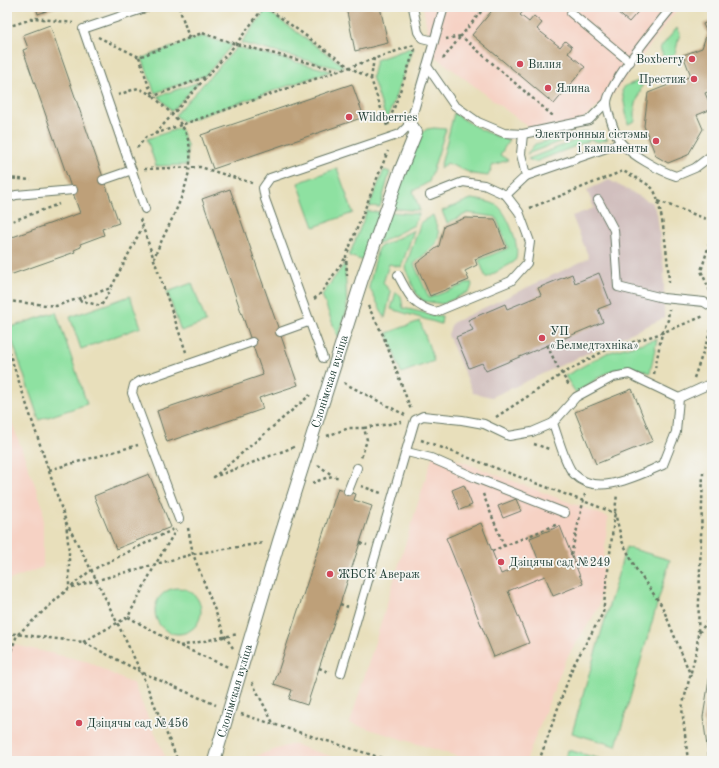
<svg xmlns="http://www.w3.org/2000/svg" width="719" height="768" font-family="'Old Standard TT',serif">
	<rect width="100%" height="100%" fill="#f6f6f2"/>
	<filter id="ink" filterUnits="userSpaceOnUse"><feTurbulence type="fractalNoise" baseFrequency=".025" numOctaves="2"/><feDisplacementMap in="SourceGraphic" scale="8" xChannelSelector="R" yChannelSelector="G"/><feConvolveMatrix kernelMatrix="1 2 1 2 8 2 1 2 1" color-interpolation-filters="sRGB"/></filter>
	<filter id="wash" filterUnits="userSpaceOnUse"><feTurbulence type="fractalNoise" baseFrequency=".012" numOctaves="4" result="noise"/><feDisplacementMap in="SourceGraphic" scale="16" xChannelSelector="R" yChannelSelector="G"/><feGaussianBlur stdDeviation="0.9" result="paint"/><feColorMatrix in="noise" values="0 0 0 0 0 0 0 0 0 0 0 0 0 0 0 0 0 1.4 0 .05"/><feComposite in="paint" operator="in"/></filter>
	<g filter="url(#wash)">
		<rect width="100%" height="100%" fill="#e8dfbb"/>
		<g fill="#f6d2c4">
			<polygon points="423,7 679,7 613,94 576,125 539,135 432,54"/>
			<polygon points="7,409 43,507 43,567 7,581"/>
			<polygon points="434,451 608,517 599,607 565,661 526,761 472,761 350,723"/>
			<polygon points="7,643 89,662 134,685 167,761 7,761"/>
			<polygon points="292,744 346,761 241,761"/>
		</g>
		<polygon fill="#d1bfbe" points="609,180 652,203 657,213 664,270 664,318 492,397 473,393 448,335 452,323 589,258 572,216 594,208 587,190"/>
		<g fill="#8ee1a1" stroke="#568f6a">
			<polygon points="266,10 344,66 337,68 241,43"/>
			<polygon points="677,28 680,33 675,54 665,61 660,48"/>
			<polygon points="202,36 232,45 206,75 155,93 142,58"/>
			<polygon points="237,47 331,71 183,122 175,115"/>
			<polygon points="413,47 387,121 372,77 376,60"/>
			<polygon points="644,79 635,107 635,121 628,124 622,91 625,86"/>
			<polygon points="199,82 172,111 158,96"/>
			<path d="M454,113c18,12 34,22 55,27l-9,15 8,5 -15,5 -5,11 -15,-2 -26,-11 -7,6z"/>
			<polygon points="180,128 187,145 187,165 156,166 147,139"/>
			<polygon points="434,128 446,129 429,182 413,191 420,211 390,208 418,136 427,129"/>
			<polygon points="588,131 527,154 535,144"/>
			<polygon points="594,133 608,139 599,142 591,140 535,162 528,159"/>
			<polygon points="337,168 353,213 314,227 298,183"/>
			<polygon points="384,170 390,172 380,207 369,206"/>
			<path d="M471,199c8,1 19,2 27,7 10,8 25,46 16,56l-28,16 -7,-18 29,-12 -12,-31 -28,-4 -21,10 -5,-12z"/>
			<polygon points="367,211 380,212 364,261 349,256"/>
			<polygon points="389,212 419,214 414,225 377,244"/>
			<polygon points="433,215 439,234 436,244 414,264 429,298 471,282 472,285 470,291 443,304 423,301 416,293 405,268 421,222"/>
			<polygon points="414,230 401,267 389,264 383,283 391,292 385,318 369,287 378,248"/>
			<polygon points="345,263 347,310 338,338 322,295"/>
			<polygon points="192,283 206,322 181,331 167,292"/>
			<polygon points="396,292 401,296 403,308 442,317 441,324 391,309"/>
			<polygon points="130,296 141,327 81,349 70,317"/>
			<polygon points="56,312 87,404 39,420 8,328"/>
			<polygon points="420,321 434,361 401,373 387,333"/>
			<path d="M657,339l-7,34c-32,-15 -48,3 -74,20l-11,-17 42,-23z"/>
			<polygon points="626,547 670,560 616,746 572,733"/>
			<circle cx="178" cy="611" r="23"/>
			<polygon points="568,750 608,761 565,761"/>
		</g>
		<g id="blocks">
			<g fill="#bea079">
				<polygon points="36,7 57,7 38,14"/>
				<polygon points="346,7 380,7 388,43 355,51"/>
				<polygon points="495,7 527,7 520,15 529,22 534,16 542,23 537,29 560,47 565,41 572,47 568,53 585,67 554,104 472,35"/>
				<polygon points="611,7 642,7 629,22"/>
				<polygon points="712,20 712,90 705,93 712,109 697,115 703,129 688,155 668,163 656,156 644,126 648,93 691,76 683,55 702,48 707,33 703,24"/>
				<polygon points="50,25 119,223 102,229 104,235 80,244 81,247 74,250 75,252 7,276 7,239 80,213 23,50 28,48 23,35"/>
				<polygon points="352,84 364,117 213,169 201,135"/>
				<polygon points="230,189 298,385 259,398 263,409 167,442 157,411 263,375 202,199"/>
				<polygon points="465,218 495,219 506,247 475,259 477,265 465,271 469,280 430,296 416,264 439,246 444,226"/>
				<polygon points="599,273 611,304 598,309 603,322 486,371 482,363 469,368 456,337 473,330 468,320 505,304 507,309 541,295 538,288 572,274 575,283"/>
				<polygon points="632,389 653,441 596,464 575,412"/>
				<polygon points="149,474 171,527 116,549 94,496"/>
				<polygon points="464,485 472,505 460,510 452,490"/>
				<polygon points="338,488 356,494 354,500 372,506 307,705 289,699 292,690 274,684"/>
				<polygon points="516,499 521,511 503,518 498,506"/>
				<polygon points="481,523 501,574 538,559 530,538 560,526 583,584 553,596 545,576 508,591 529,643 494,657 446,538"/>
				<polygon points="711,668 712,761 709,761 703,717"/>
			</g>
		</g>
	</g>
	<g filter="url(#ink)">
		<use href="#blocks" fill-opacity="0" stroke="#657663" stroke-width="1"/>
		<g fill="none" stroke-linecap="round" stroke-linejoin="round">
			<g stroke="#657663" stroke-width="10">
				<g id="service">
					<polyline points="413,7 418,32 422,38 434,41"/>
					<path d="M672,7c-13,16 -65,78 -65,96 0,8 9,34 14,40 12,13 39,28 55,33l19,-8 17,-13"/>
					<polyline points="571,13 630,62"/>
					<polyline points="427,66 454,105 478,122 504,133 523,134 589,120 607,102"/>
					<polyline points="526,176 621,143"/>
					<polyline points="103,180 132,170"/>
					<polyline points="506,195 526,176 521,154 523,134"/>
					<polyline points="7,198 16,195 73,190"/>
					<polyline points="598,200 614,230 618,287 663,298 704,302 712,307"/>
					<polyline points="145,209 83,29 148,7"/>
					<path d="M398,275c11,20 14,31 38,37l75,-31 16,-18 3,-21 -11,-30 -13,-17 -22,-10 -21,-3 -33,13"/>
					<polyline points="280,332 308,322"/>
					<polyline points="323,358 265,199 263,188 270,178 400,134 410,124 444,7"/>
					<path d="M629,374l50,24 -3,34 -13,33c-25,10 -66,33 -89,9 -8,-7 -17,-40 -21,-51l23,-26 37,-20z"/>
					<polyline points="679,398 712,383"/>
					<polyline points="407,452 431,458 476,478 565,513"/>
					<polyline points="348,491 357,468"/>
					<polyline points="179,519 132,393 134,385 140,381 252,342"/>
					<polyline points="341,673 415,420 423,416 462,420 484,424 509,436 532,432 553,423"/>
				</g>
			</g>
			<g stroke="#657663" stroke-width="14">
				<g id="pedestrian">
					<path id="s1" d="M214,761l65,-220 83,-262 37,-105 17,-42 -6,-8"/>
				</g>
			</g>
			<g stroke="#657663" stroke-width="2.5" stroke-dasharray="3 3" stroke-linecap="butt">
				<polyline points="179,7 189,38"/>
				<polyline points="266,7 349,67 371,79 387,126"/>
				<polyline points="485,7 461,36 553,116"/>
				<polyline points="7,23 10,7"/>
				<polyline points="7,27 35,18 73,23"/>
				<polyline points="98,37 139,57 202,33 236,44 337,70"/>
				<path d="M139,57c5,12 8,30 16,40 8,10 20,18 27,29 25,40 -13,94 -28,132"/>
				<polyline points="443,59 461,36 446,39"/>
				<polyline points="371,79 374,58"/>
				<polyline points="118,95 138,88 154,96 205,77"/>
				<polyline points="388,125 416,46"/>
				<polyline points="155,134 236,44 264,7"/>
				<polyline points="137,148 146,137 414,45"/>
				<polyline points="144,169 200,167 252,183"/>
				<polyline points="7,178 31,180"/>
				<polyline points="658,201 712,221"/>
				<path d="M530,208l93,-37c9,5 21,10 29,17 10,9 17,82 17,98"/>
				<polyline points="140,219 186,352"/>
				<polyline points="7,223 59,204"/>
				<polyline points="347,276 346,256 388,151"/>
				<polyline points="710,291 701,271 712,235"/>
				<polyline points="314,299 321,293 346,257"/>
				<polyline points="79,300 101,306 111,289"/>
				<polyline points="7,301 56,306 111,288 142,228"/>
				<polyline points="368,306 383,335 411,410"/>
				<polyline points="547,345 557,366 570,387"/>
				<polyline points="7,346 66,522 69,552 69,587"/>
				<polyline points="654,374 662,333 668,320 669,309"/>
				<polyline points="694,378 712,327"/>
				<polyline points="344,383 405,415"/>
				<polyline points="496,417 562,374 604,351 659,334 704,316"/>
				<polyline points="364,428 402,422"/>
				<polyline points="327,436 349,428 364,428 367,440 361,458"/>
				<polyline points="421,440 435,445"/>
				<polyline points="534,444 549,449"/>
				<polyline points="294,447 214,477 310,395"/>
				<polyline points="440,447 615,513 622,541 636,569 662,606 691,676"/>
				<polyline points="318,465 332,475"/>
				<polyline points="49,470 138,445"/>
				<polyline points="312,483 332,476 340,478"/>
				<polyline points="361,486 381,493"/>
				<polyline points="483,494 504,546"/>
				<polyline points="66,522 97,581 141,672 178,761"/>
				<polyline points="188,528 193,554 225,636 233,648"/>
				<polyline points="360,543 367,545"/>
				<polyline points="492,551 558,524"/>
				<polyline points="571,555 585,494"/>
				<polyline points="72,587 193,554 263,543"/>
				<polyline points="340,604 348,607"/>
				<polyline points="128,617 180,646 228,667"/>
				<polyline points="7,633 83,642 141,672 216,705"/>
				<polyline points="699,633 712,615"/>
				<polyline points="83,642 128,617 155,565 176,530"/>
				<polyline points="180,646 238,634"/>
				<polyline points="7,662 17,635 69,588 90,571 174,529"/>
				<polyline points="319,668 328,672 329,670"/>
				<polyline points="252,682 274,725"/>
				<polyline points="241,714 391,761"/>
				<polyline points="539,761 573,666 603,613 617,494"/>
				<polyline points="688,761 682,708 697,648 698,633 703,472"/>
			</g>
			<use href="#service" stroke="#fff" stroke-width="8"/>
			<use href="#pedestrian" stroke="#fff" stroke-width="12"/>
		</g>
	</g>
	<g fill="#d1495b" stroke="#f6f6f2" stroke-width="1.5">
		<circle cx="692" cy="59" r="4"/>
		<circle cx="520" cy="64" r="4"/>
		<circle cx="694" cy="79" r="4"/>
		<circle cx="548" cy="88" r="4"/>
		<circle cx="349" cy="117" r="4"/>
		<circle cx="656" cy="141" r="4"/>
		<circle cx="542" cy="338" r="4"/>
		<circle cx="501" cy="562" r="4"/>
		<circle cx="330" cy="574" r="4"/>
		<circle cx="79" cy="723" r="4"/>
	</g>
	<g text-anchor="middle" stroke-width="3.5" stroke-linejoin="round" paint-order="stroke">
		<g font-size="12" fill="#1f3d34" stroke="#f6f6f2" text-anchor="start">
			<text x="684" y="63" text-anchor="end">Boxberry</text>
			<text x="528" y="68">Вилия</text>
			<text x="686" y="83" text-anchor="end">Престиж</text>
			<text x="556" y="92">Ялина</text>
			<text x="357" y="121">Wildberries</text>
			<text x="648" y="138" text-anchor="end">Электронныя сістэмы<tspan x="648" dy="14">і кампаненты</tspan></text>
			<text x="550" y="335">УП<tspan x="550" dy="14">«Белмедтэхніка»</tspan></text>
			<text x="509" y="566">Дзіцячы сад №249</text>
			<text x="338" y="578">ЖБСК Авераж</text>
			<text x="87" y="727">Дзіцячы сад №456</text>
		</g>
		<g font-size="12" fill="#1f3d34" stroke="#f6f6f2">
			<text dy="4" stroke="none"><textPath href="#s1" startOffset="397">Слонімская вуліца</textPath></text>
			<text dy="4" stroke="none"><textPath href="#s1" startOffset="73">Слонімская вуліца</textPath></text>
		</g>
	</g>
	<rect width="719" height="768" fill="none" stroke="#f6f6f2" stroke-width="24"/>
</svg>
